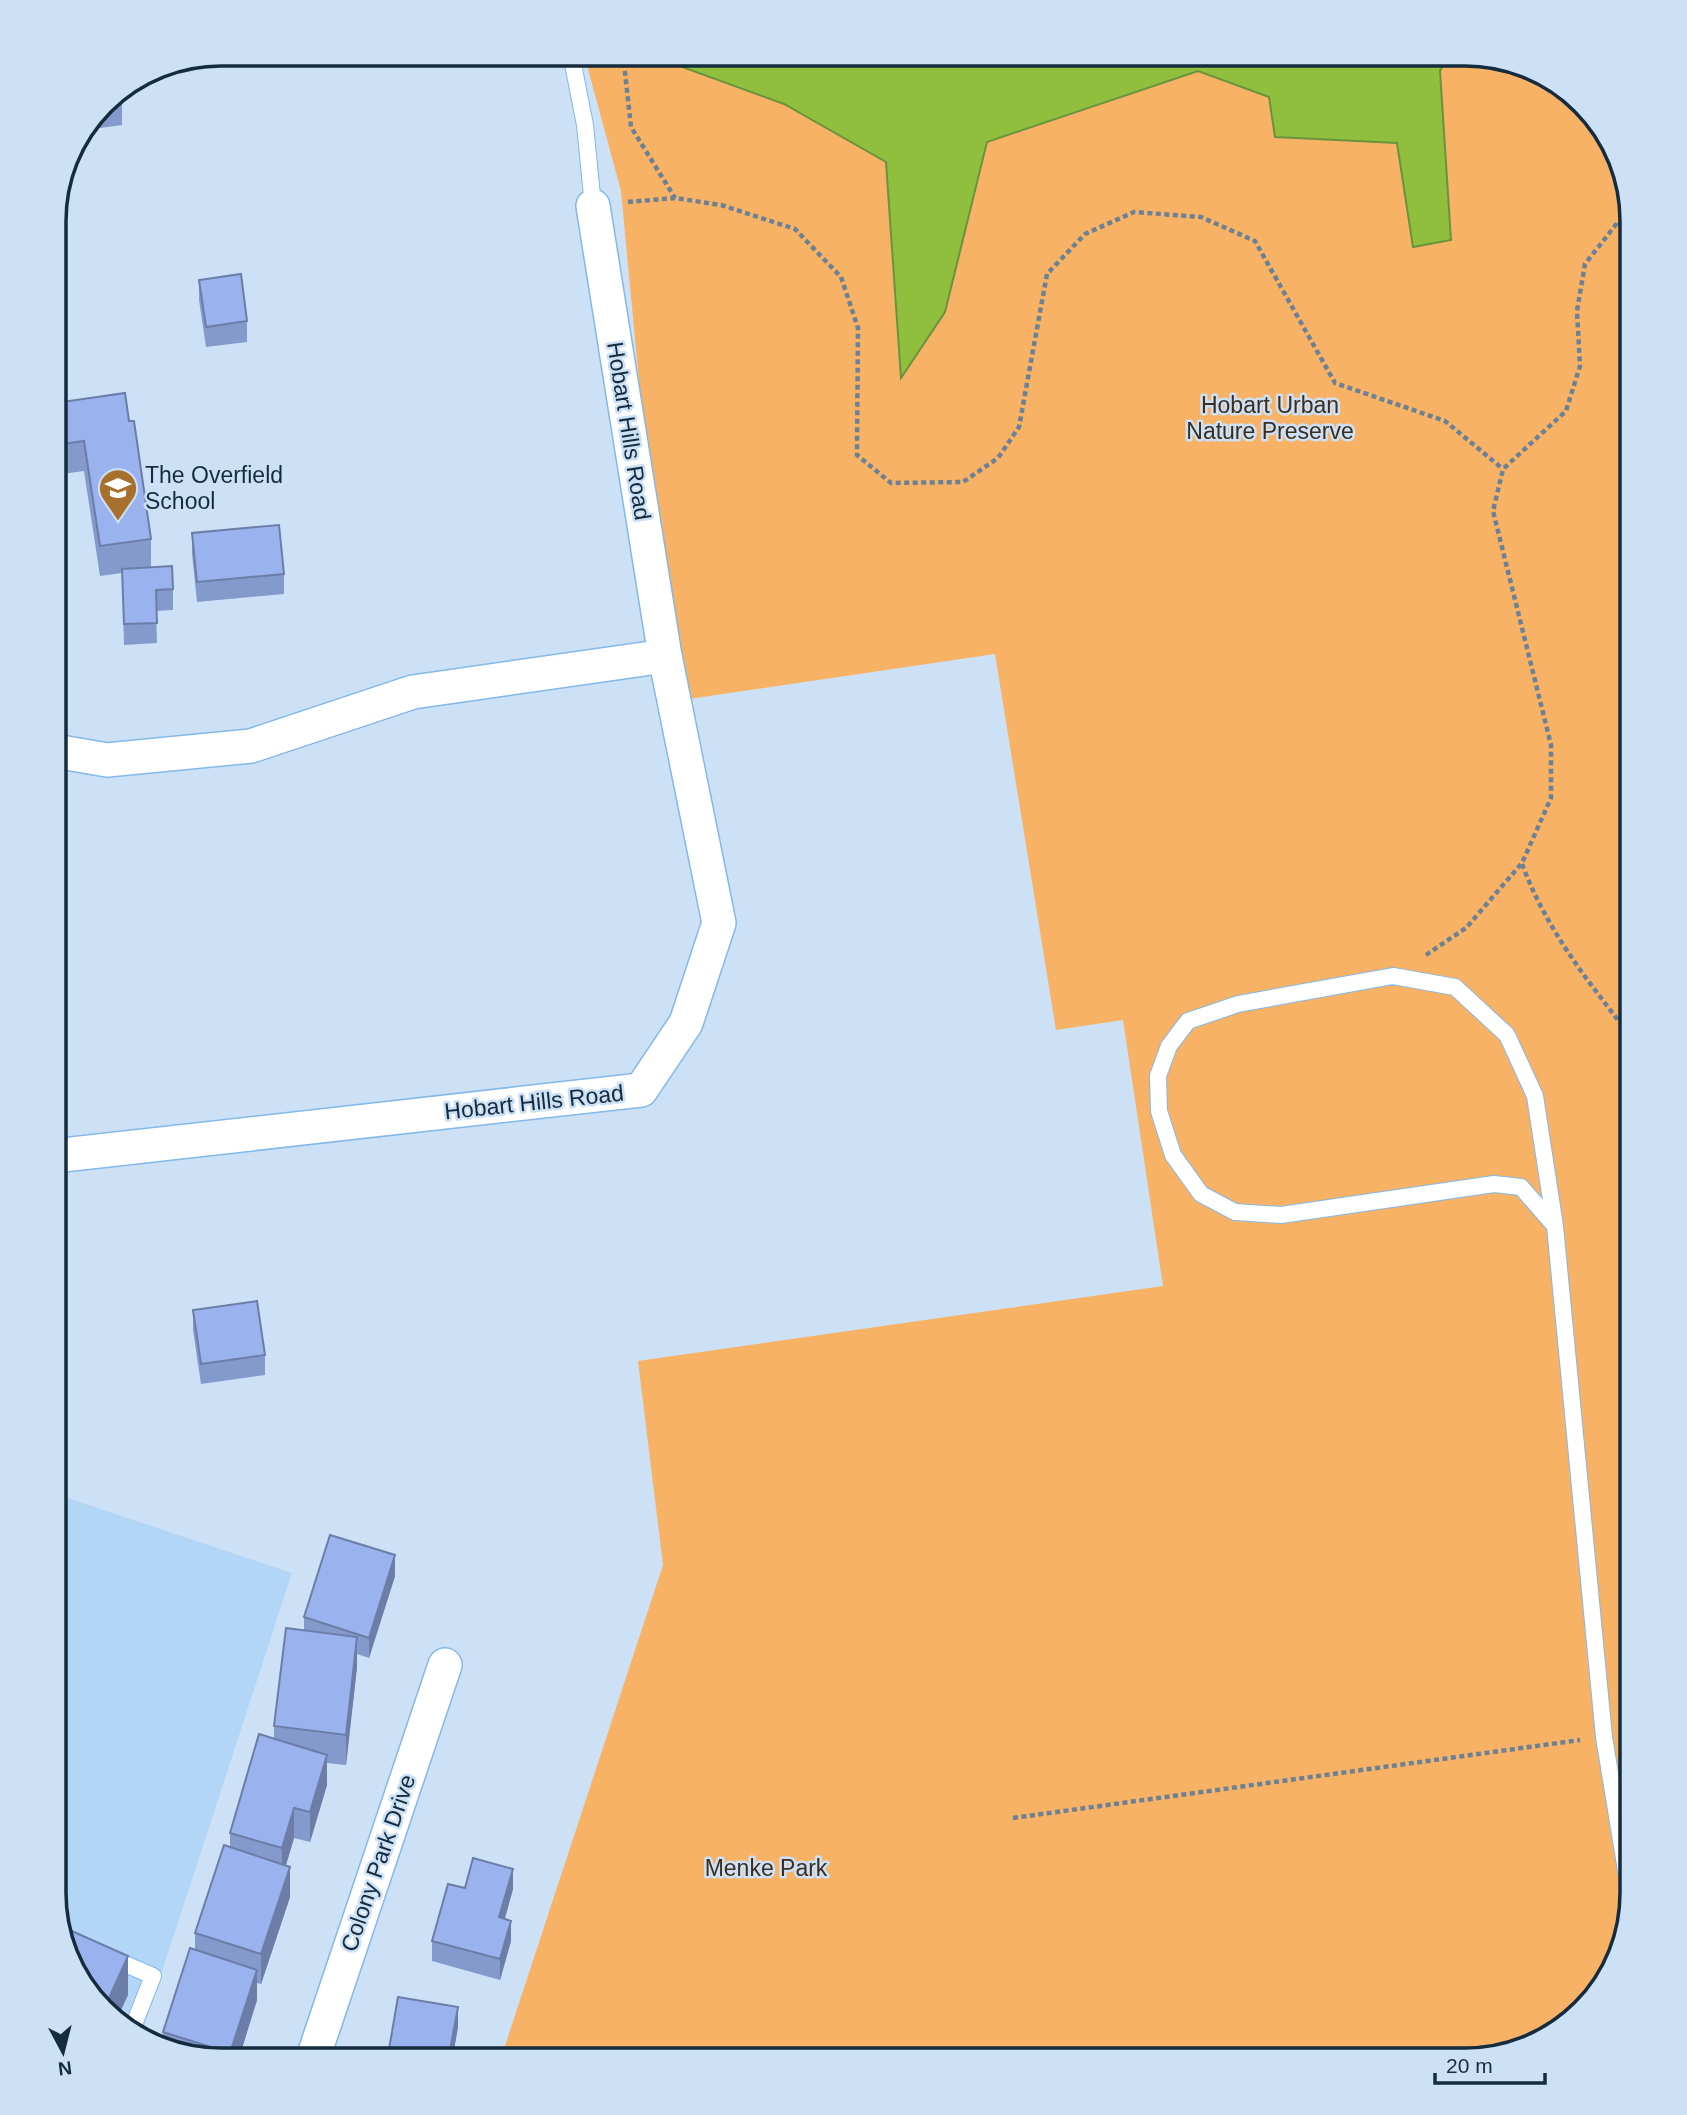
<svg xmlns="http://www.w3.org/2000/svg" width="1687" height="2115" font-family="Arial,sans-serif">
	<rect width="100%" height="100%" fill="#cce1f6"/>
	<polygon fill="#b3d6f7" points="59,1495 292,1573 140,2039 83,1987 54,1893 54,1496"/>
	<polygon fill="#f8b265" points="584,54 1476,55 1549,77 1604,128 1633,222 1633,1893 1610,1977 1559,2032 1466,2061 500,2061 663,1565 638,1361 1163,1286 1123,1020 1056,1030 995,654 675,701 665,656 621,191"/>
	<polygon fill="#90bf3d" stroke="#6b933d" stroke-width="2" points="672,54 1448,55 1440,71 1451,240 1413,247 1397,143 1275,137 1269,97 1198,71 987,142 945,312 901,378 886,162 784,104 674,64"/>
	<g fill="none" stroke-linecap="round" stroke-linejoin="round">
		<g stroke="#83b8e9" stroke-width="18">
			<g id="lane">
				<polyline points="571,54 585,125 593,206"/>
				<polyline points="1555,1226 1521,1187 1494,1184 1281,1215 1235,1212 1201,1194 1173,1155 1159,1111 1158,1076 1169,1046 1188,1021 1238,1004 1393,976 1455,987 1507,1035 1535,1096 1555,1226 1604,1737 1631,1901"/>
				<polyline points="69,1940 153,1976 131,2032"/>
			</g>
		</g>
		<g stroke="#83b8e9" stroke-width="36">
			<g id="street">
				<polyline points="55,751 107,760 251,746 413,692 665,656"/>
				<polyline points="54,1156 641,1090 686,1023 719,923 665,656 593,206"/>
				<polyline points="312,2061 445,1665"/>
			</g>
		</g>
		<g stroke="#6b8195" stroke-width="4.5" stroke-dasharray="5 3.5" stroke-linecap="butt">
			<polyline points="623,54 631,127 675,198"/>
			<polyline points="628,202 675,198 721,205 795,229 841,277 858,328 857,455 891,483 963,482 998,458 1019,427 1047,274 1085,234 1134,212 1201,217 1255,241 1335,383 1445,421 1503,469"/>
			<polyline points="1618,222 1633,231"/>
			<path d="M1522,864c25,67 67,119 111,175"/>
			<polyline points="1426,955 1466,928 1522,863 1551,798 1551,745 1493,511 1503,469 1566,411 1580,366 1577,311 1585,264 1618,222 1630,214"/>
			<polyline points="1013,1818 1580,1740"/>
		</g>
		<use href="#lane" stroke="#fff" stroke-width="16"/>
		<use href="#street" stroke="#fff" stroke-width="33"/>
	</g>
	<g fill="#849acd">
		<polygon points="122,95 122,125 86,130 111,96"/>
		<polygon points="199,280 247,321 247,342 206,347 199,300"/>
		<polygon points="55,403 129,421 151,539 151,567 173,589 173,610 156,611 157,643 124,645 122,573 100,576 84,471 55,475"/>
		<polygon points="192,533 284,574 284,594 197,602 192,554"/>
		<polygon points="193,1310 265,1355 265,1375 201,1384 193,1330"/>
		<polygon points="395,1576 369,1658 357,1654 357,1667 346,1765 327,1763 327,1785 310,1842 294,1838 286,1865 290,1897 261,1984 257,1983 257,2000 238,2061 221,2061 163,2045 163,2032 195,1950 195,1933 230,1847 230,1833 274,1739 274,1726 304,1631 304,1617"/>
		<polygon points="465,1888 513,1889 505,1919 511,1941 500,1980 432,1961 432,1941"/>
		<polygon points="458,2027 452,2061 379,2061 388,2058 388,2055"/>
	</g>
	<g fill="#6c7da7">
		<polygon points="395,1555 395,1576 369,1658 369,1638"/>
		<polygon points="357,1637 357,1667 346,1765 346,1735"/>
		<polygon points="327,1755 327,1785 310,1842 310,1812"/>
		<polygon points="294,1808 294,1838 282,1878 282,1848"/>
		<polygon points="290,1867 290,1897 261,1984 261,1954"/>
		<polygon points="513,1869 513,1889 499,1938 499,1917"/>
		<polygon points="511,1921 511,1941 500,1980 500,1959"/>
		<polygon points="128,1956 128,1995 117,2019 105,2007"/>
		<polygon points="257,1970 257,2000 238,2061 230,2061 230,2053"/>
		<polygon points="458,2007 458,2027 452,2061 448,2061"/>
	</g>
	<g fill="#9ab3ee" stroke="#6c7da7" stroke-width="2">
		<polygon points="121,90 122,95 111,96"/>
		<polygon points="241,274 247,321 206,327 199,280"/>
		<polygon points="125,393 129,421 134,421 151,539 100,546 84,441 55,445 55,403"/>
		<polygon points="279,525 284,574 197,582 192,533"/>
		<polygon points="172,566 173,589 156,590 157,623 124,624 122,569"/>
		<polygon points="257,1301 265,1355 201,1364 193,1310"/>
		<polygon points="330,1535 395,1555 369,1638 304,1617"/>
		<polygon points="286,1628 357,1637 346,1735 274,1726"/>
		<polygon points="259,1734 327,1755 310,1812 294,1808 282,1848 230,1833"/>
		<polygon points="224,1845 290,1867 261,1954 195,1933"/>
		<polygon points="473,1858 513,1869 499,1917 511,1921 500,1959 432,1941 448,1884 465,1888"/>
		<polygon points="65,1928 128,1956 105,2007 83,1987"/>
		<polygon points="190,1948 257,1970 230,2053 163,2032"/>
		<polygon points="398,1997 458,2007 448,2061 422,2061 388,2055"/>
		<polygon points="380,2056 396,2061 379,2061"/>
	</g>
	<defs>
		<g id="school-pin" transform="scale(2.0125)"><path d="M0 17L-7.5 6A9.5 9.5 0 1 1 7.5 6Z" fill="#a8702d" stroke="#cce1f6"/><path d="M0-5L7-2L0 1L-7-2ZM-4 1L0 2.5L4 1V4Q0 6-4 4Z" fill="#fff"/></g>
	</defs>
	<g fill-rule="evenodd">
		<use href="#school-pin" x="118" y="488"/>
	</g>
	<g text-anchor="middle" stroke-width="5" stroke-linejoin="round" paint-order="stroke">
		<g font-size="23" fill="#3e2d1b" stroke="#cce1f6">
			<text x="1270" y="413">Hobart Urban<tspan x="1270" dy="26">Nature Preserve</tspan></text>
			<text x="766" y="1876">Menke Park</text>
		</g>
		<g font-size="23" fill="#152b3e" stroke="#cce1f6">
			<text transform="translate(629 431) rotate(81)" y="8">Hobart Hills Road</text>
			<text transform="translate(534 1102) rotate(-6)" y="8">Hobart Hills Road</text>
			<text transform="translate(378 1863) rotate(-71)" y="8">Colony Park Drive</text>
		</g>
		<g font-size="23" fill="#152b3e" stroke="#cce1f6" text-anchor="start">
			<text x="145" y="483">The Overfield<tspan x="145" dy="26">School</tspan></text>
		</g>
	</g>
	<path d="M0 0H1687V2115H0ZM221 66H1465A155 155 0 0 1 1620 221V1893A155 155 0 0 1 1465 2048H221A155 155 0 0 1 66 1893V221A155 155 0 0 1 221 66Z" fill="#cce1f6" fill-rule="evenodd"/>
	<path fill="none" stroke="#152b3e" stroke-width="3.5" d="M221 66H1465A155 155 0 0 1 1620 221V1893A155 155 0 0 1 1465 2048H221A155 155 0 0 1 66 1893V221A155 155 0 0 1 221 66Z"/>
	<g transform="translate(63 2052) rotate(173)" stroke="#cce1f6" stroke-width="5" paint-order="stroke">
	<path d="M0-5L12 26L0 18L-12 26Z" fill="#152b3e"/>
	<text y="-10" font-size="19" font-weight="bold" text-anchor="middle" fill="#152b3e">N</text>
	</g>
	<path d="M1435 2073v10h110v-10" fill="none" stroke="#152b3e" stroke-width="3.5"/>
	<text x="1446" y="2073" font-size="21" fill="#152b3e" stroke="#cce1f6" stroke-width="5" paint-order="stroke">20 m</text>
</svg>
